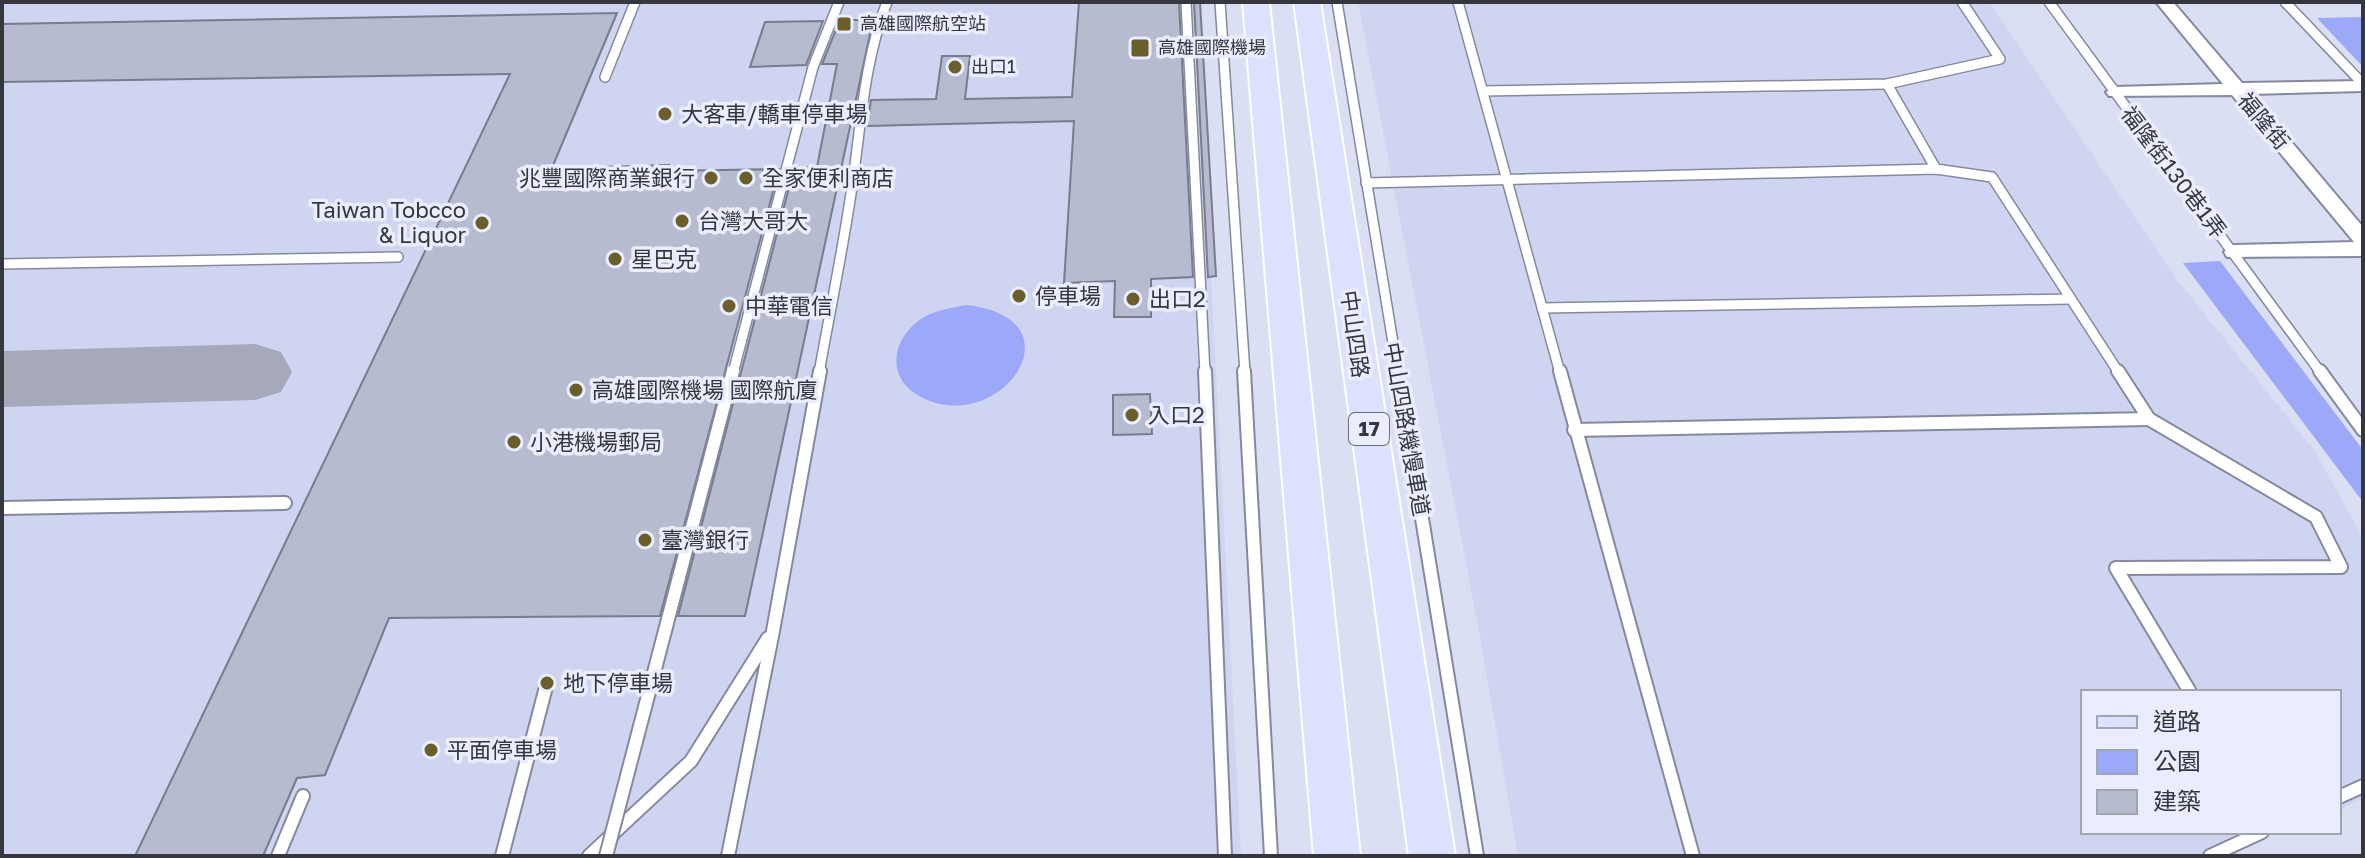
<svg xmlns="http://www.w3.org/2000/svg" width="2365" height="858" font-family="'Golos Text','Noto Sans TC',sans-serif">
	<rect width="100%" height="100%" fill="#dbdff4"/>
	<g fill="#cfd5f1">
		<polygon points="2,2 1197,2 1241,856 2,856"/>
		<polygon points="1358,2 1989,2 2178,281 2316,453 2358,529 2363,539 2363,797 2339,811 2339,692 2083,692 2083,832 2279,832 2204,856 1518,856 1478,626"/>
	</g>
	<g fill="#9ca9f8">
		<polygon points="2363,17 2363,67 2317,18"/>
		<polygon points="2220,261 2363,450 2363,502 2183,263"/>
		<path d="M966,305c118,13 35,131 -43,93 -39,-18 -32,-61 1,-81 13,-7 27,-9 42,-12z"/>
	</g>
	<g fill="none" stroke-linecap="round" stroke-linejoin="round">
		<polygon fill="#a6a9ba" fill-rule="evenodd" points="255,344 281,352 292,372 281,392 255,400 2,407 2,351"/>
	</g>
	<g fill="#b6bbcf" stroke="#787c8e" stroke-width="2">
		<polygon points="1079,2 1179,2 1193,277 1151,279 1151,317 1114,317 1115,281 1064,283 1074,121 867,126 871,100 936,99 942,56 970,56 965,99 1072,97"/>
		<polygon points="1194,2 1200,2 1216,276 1208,277"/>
		<polygon points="617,13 549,175 598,173 601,167 669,165 666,171 779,169 660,616 389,618 325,775 297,778 263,856 135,856 510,74 2,82 2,24"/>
		<polygon points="840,20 873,20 745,616 678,616 794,168 817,167 837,64 822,64"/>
		<polygon points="823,21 806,65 750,67 765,22"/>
		<polygon points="1150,394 1152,434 1113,435 1113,395"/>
	</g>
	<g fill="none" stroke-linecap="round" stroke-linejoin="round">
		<g stroke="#86899d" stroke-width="12">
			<g id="service-far1">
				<polyline points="1186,2 1205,373"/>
				<polyline points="1220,2 1245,373"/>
				<polyline points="1337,2 1398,373"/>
				<polyline points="1458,2 1560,373"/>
				<polyline points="2049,2 2321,373"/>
				<polyline points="2285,2 2363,84"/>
				<polyline points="605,77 635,2"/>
				<polyline points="1887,84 1936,169"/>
				<polyline points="1483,91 1887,84 2000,59 1962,2"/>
				<polyline points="1366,183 1936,169 1992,177 2119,373"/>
				<polyline points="2,264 398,257"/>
				<polyline points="1542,308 2069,299"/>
				<path d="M819,373c11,-62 24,-124 33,-186 9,-62 12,-126 35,-185"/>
			</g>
		</g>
		<g stroke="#86899d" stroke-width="16">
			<g id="service">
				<polyline points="1205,371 1225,856"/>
				<polyline points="1244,371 1271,856"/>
				<polyline points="1398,371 1477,856"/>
				<polyline points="1560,371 1693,856"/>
				<polyline points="2320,371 2363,430"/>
				<polyline points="2149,419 2316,517 2341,567 2116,568 2190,692"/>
				<polyline points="1574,430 2149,419 2118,371"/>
				<polyline points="2,508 285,503"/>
				<polyline points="2339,797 2363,786"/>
				<polyline points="278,856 303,796"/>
				<polyline points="502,856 547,683"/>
				<polyline points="589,856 691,761 768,638"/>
				<polyline points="728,856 773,631 820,371"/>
				<polyline points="2210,856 2262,832"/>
			</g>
		</g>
		<g stroke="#86899d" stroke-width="4">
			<polygon id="minor" points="2156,2 2173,2 2242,83 2363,81 2363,91 2251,94 2363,227 2363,256 2227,257 2224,252 2234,245 2354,242 2232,95 2109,96 2106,92 2115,87 2223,84"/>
		</g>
		<g stroke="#fff" stroke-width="4">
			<g id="primary">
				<polygon points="1243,2 1269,2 1360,856 1314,856"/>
				<polygon points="1294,2 1320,2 1455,856 1409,856"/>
			</g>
		</g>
		<use href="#service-far1" stroke="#fff" stroke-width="9"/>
		<use href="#service" stroke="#fff" stroke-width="12"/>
		<use href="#minor" fill="#fff" fill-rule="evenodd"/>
		<use href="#primary" fill="#dce2fd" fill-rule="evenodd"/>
		<g stroke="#86899d" stroke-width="12" stroke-linecap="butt">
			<polyline id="service-bridge-far1" points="733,373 813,67 839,2"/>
		</g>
		<g stroke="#86899d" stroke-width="16" stroke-linecap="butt">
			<polyline id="service-bridge" points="606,856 733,371"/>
		</g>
		<use href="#service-bridge-far1" stroke="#fff" stroke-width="9"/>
		<use href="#service-bridge" stroke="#fff" stroke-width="12"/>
	</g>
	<g fill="#6a5e2b" stroke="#e9edfe" stroke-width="3">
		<rect x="836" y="16" width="16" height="16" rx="4"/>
		<rect x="1130" y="38" width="20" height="20" rx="4"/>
		<circle cx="955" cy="67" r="8"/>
		<circle cx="665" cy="114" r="8"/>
		<circle cx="711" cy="178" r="8"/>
		<circle cx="746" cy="178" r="8"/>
		<circle cx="682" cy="221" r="8"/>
		<circle cx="482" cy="223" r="8"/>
		<circle cx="615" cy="259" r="8"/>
		<circle cx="1019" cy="296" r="8"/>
		<circle cx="1133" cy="299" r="8"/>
		<circle cx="729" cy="306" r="8"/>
		<circle cx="576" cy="390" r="8"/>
		<circle cx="1132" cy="415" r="8"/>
		<circle cx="514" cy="442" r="8"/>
		<circle cx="645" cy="540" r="8"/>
		<circle cx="547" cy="683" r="8"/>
		<circle cx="431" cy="750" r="8"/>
	</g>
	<g text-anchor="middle" stroke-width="7" stroke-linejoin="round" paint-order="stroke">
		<g font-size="18" fill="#35363e" stroke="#e9edfe" text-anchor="start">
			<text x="860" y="30">高雄國際航空站</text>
			<text x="1158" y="54">高雄國際機場</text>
			<text x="971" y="73">出口1</text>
		</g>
		<rect fill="#e9edfe" stroke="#6b6d78" stroke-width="2" x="1349" y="413" width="40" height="32" rx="6"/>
		<g font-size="20" font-weight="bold" fill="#35363e">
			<text x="1369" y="436">17</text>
		</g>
		<g font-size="22" fill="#35363e" stroke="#e9edfe" text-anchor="start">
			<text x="681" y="122">大客車/轎車停車場</text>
			<text x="695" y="186" text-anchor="end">兆豐國際商業銀行</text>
			<text x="762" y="186">全家便利商店</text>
			<text x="466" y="218" text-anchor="end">Taiwan Tobcco<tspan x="466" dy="25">&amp; Liquor</tspan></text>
			<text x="698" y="229">台灣大哥大</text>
			<text x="631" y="267">星巴克</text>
			<text x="1035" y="304">停車場</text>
			<text x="1149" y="307">出口2</text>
			<text x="745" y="314">中華電信</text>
			<text x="592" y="398">高雄國際機場 國際航廈</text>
			<text x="1148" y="423">入口2</text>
			<text x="530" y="450">小港機場郵局</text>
			<text x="661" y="548">臺灣銀行</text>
			<text x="563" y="691">地下停車場</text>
			<text x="447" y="758">平面停車場</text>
		</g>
		<g font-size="22" fill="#35363e" stroke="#e9edfe">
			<text transform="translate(2264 121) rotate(50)" y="8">福隆街</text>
			<text transform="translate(2174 172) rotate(53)" y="8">福隆街130巷1弄</text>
			<text transform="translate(1355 334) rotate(82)" y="8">中山四路</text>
			<text transform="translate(1407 429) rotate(80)" y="8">中山四路機慢車道</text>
		</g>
	</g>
	<rect width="2365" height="858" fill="none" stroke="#35363e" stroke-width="8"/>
	<rect x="2081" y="690" width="260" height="144" fill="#e9edfe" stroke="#a1a4b1" stroke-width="2"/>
	<rect x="2097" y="716" width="40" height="12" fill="#dce2fd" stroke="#a1a4b1" stroke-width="2"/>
	<text x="2153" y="730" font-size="24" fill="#35363e">道路</text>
	<rect x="2097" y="750" width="40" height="24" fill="#9ca9f8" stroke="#a1a4b1" stroke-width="2"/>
	<text x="2153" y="770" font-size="24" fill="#35363e">公園</text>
	<rect x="2097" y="790" width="40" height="24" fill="#b6bbcf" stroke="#a1a4b1" stroke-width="2"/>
	<text x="2153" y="810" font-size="24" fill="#35363e">建築</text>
</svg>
